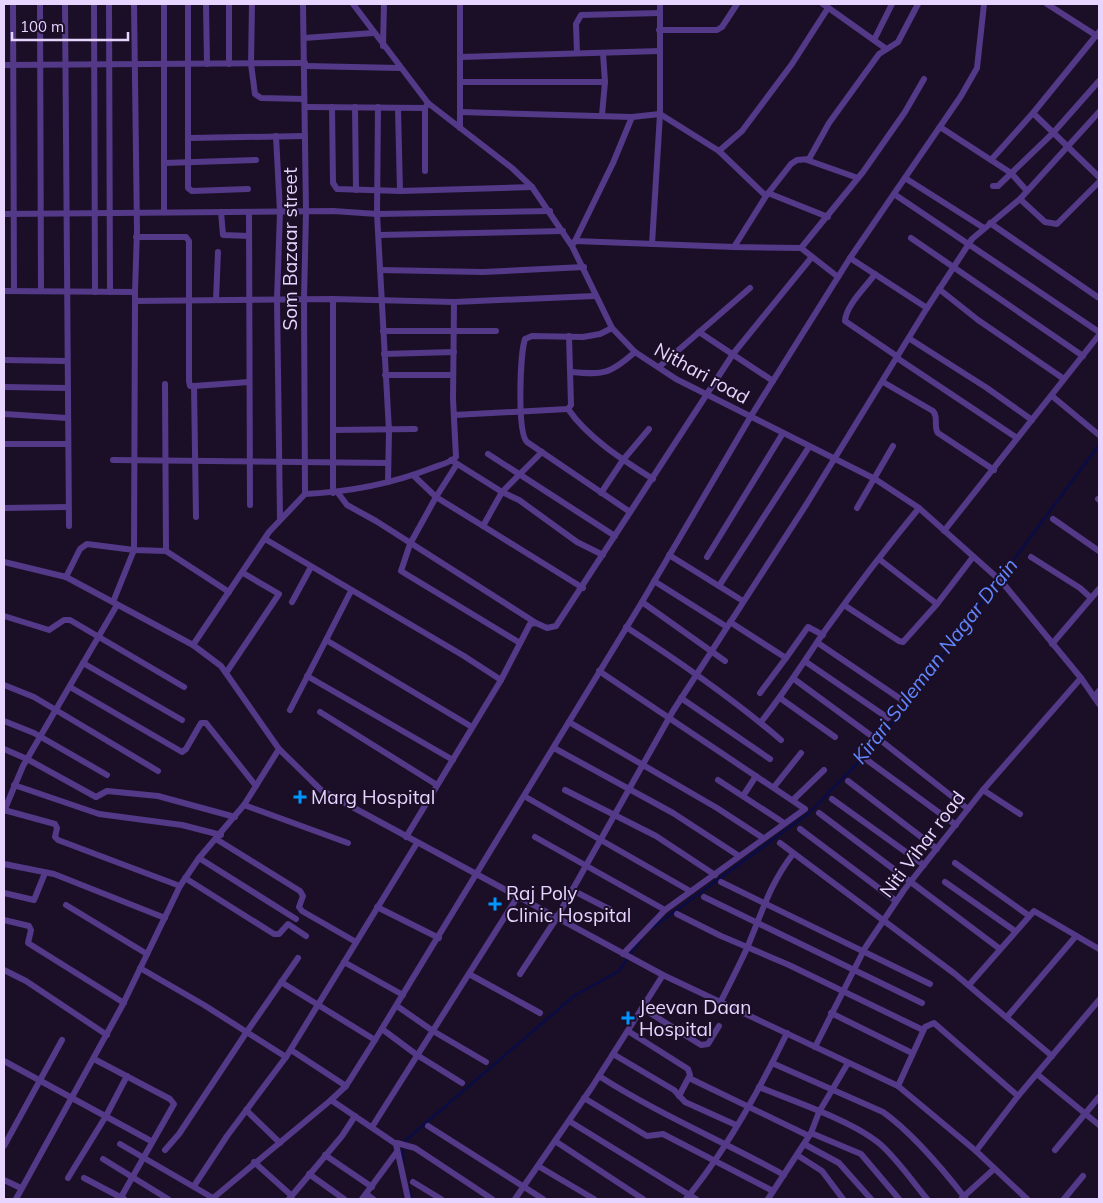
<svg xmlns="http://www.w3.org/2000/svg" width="1103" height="1203" font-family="Mulish,sans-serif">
	<rect width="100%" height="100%" fill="#1b0f27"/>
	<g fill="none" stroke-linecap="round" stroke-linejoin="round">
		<g stroke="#090c46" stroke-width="2.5">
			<polyline points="652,928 808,814 878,742 1099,445"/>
			<polyline points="403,1164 403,1147 406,1140 574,996 619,971 641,939"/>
			<polyline points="409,1189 412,1199"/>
		</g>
		<g stroke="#543988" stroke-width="6">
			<polyline points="13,4 14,291"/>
			<polyline points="40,4 41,291"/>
			<polyline points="65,4 69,526"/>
			<polyline points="94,4 95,292"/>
			<polyline points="109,4 110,292"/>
			<polyline points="134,4 137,230 135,292"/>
			<polyline points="188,4 188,188 192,191 248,189"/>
			<polyline points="206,4 207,64"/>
			<polyline points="229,4 229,64"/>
			<polyline points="252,4 251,64 255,94 261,98 304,99"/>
			<polyline points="303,4 306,212 304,299 305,494"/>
			<polyline points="353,4 428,103 512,168 532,187 572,246 612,328 635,352 676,379 875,479 919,508 1002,582 1081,678 1099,704"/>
			<polyline points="460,4 460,128"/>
			<polyline points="823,4 885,48"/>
			<polyline points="1047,4 1097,36"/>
			<polyline points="659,30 717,30 722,27 737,4"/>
			<polyline points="304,38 374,33"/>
			<polyline points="874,40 892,4"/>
			<polyline points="383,46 384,4"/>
			<polyline points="577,53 576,24 581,15 660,13"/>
			<polyline points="461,57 660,51"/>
			<polyline points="4,65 305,63"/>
			<polyline points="305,66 400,68"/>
			<polyline points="460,82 605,82"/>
			<polyline points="305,107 425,108 428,103"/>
			<polyline points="332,107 333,183 337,189 400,191 532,187"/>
			<polyline points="355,107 356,190"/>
			<polyline points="378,107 377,214 389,431 388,482"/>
			<polyline points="398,109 400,191"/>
			<polyline points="460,112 632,117 660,114 719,151 766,196"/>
			<polyline points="1033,113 1099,177"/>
			<polyline points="602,115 605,82 603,53"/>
			<polyline points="940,127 1011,173 1027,191"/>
			<polyline points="276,136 280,212 277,299 280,519"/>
			<polyline points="189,138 305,136"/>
			<polyline points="719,151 742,131 792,64 828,8"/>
			<polyline points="807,160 858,178"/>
			<polyline points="991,160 1033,113 1099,32"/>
			<polyline points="164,163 256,160"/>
			<polyline points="425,171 425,108"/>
			<polyline points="905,178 984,228"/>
			<polyline points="993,186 998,186 1053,133 1099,81"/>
			<polyline points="768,193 828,217"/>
			<polyline points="894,194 1099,332"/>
			<polyline points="1020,199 1045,222 1057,224 1099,182"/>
			<polyline points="164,212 164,4"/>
			<polyline points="221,212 223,235 249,236"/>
			<polyline points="249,212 250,505"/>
			<polyline points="4,214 333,211 377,214 550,211"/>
			<polyline points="990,223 1099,298"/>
			<polyline points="379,235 563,231"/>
			<polyline points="136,237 186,237 189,241 189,381 190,386 194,386 196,517"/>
			<polyline points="911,238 1083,356"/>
			<polyline points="575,241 734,247 801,248 863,172 905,112 924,79"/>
			<polyline points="574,243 613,163 632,117"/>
			<polyline points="652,244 660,114 660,4"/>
			<polyline points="734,247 766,196 791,164 797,160 809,159 829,123 879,54 898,42 918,4"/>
			<polyline points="801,248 838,277"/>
			<polyline points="850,258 927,308"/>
			<polyline points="380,270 483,272 584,267"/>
			<path d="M875,274c-9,13 -29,31 -30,47l53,36"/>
			<polyline points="939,289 978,320 1064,379"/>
			<polyline points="4,291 135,292 135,301 333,299 454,302 595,296"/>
			<polyline points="333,299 333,493"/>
			<polyline points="216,300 218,252"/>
			<path d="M612,328l-12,6 -17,3 -51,-1 -7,3c-5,15 -8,93 2,103l103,70"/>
			<polyline points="383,331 496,331"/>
			<polyline points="699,332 773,381"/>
			<polyline points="910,339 987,388 1032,420"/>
			<polyline points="384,354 454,352"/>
			<polyline points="897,358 1017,438"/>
			<polyline points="4,360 66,361"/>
			<polyline points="659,367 750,288"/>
			<path d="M571,372c33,3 39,2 64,-20"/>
			<polyline points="385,375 453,375"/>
			<path d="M883,382l50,29c6,7 0,15 5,22l56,37"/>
			<polyline points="165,384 166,551"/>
			<polyline points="194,386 249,382"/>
			<polyline points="4,387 67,388"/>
			<polyline points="1052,396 1099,435"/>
			<path d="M568,409c21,30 55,51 85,70"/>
			<polyline points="4,414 67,418"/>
			<polyline points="454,415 568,409 571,405 569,336"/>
			<polyline points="334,430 415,429"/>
			<polyline points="4,444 68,444"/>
			<polyline points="542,452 502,492 519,500 577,542 603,555"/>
			<polyline points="488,454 615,536"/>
			<polyline points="113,460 388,463"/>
			<polyline points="451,460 502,492 483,526 583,588"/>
			<polyline points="457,464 436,497 483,526"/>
			<polyline points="413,475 436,497 410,544 401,571 520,643"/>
			<polyline points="338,493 347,505 376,521 536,623"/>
			<polyline points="601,493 623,460 649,429"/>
			<path d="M305,494c44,-2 86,-10 127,-26 8,-3 18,-5 24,-11l-3,-58 1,-97"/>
			<polyline points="1098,499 1099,500"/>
			<polyline points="4,508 68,507"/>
			<polyline points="857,508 893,446"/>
			<polyline points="1053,519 1099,551"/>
			<polyline points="944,531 1099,335"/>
			<polyline points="265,539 464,656 501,680 530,624 536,623 547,628 556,626 733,354 811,258"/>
			<polyline points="669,555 743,601"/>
			<polyline points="707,557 783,433"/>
			<polyline points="1031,557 1080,588 1091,598"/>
			<polyline points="879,559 937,604"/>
			<polyline points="4,562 66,577 193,645 221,666 279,749 321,790 663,975 898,1086 976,1151 1027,1199"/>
			<polyline points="66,577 80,549 87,544 134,550 166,551 229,592"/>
			<polyline points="654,581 727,627"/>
			<polyline points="719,586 809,447"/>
			<polyline points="351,591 326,640 472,727"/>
			<polyline points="113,602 134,550 135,301"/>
			<polyline points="292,602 311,567"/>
			<polyline points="642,602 725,661"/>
			<polyline points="844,605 899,641 903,642 937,604 973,557"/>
			<polyline points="4,616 49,630 64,620 70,620 184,687"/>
			<polyline points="730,622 786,658 808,627 823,635"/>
			<path d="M626,627c54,35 106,71 155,113"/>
			<polyline points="818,643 902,700"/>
			<polyline points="1052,644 1099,589"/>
			<polyline points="193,645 269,532 305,494"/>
			<polyline points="806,662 888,718"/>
			<polyline points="83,663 182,720"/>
			<polyline points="599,671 805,809 665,910 623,954"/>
			<polyline points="226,673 279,594 243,573"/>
			<polyline points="307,676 453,760"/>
			<polyline points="794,679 873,737"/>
			<polyline points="4,685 34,697 158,771"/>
			<polyline points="70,687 182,752 186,749 201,723 206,723 256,786"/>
			<polyline points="760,693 786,658"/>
			<polyline points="1094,697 1099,691"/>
			<polyline points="681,698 770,759"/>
			<polyline points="780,698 835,737"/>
			<polyline points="290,710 326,640"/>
			<polyline points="320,712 437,785"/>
			<polyline points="4,721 34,733 107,775"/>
			<polyline points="569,722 717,808 763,838"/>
			<path d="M761,722c23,-29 42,-59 63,-90 30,-42 62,-84 95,-124"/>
			<polyline points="884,743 968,809"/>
			<polyline points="554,748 673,813 739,856"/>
			<polyline points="4,749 27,759 96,797 107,791 158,796 235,817"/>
			<polyline points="867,760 956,825"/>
			<polyline points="718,780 784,823"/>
			<polyline points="848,781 937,849"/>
			<polyline points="14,785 99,814 182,825 221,835"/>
			<polyline points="774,787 801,753"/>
			<polyline points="565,790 656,836 715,875"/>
			<polyline points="983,790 1020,814"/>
			<polyline points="524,796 690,891"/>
			<polyline points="743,796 756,776"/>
			<polyline points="832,799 924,865"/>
			<polyline points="793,800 824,770"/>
			<polyline points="244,805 348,843"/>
			<polyline points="4,810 55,824 57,828 55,837 58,840 180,886"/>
			<polyline points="4,811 23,766 117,605"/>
			<polyline points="819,813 1000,949"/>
			<polyline points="800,829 896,901"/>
			<polyline points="406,837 501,680"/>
			<polyline points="535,837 665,910"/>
			<polyline points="216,839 300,891 303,896 299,907 302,911 356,942"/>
			<polyline points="780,843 955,974 1052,1056"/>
			<polyline points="199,858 296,919"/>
			<polyline points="955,863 1028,915"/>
			<polyline points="4,864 54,874 165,918"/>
			<polyline points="185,878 274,934 279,934 288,924 306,936"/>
			<polyline points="721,882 930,984"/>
			<polyline points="945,882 1015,931"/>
			<polyline points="572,890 611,910"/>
			<polyline points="4,893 34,900 45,873"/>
			<polyline points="704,897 922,1003"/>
			<polyline points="66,905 147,954"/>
			<polyline points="377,907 439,938"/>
			<polyline points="677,914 721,936 789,965 923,1030"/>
			<polyline points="4,920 29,926 31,930 28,943 124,1003"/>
			<polyline points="344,962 403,995"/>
			<polyline points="140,968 204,1005 286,1057"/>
			<polyline points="4,970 26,981 107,1035"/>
			<polyline points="469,974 540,1013"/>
			<polyline points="520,974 556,919 673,711 806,505 927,308 972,239 1020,199 1099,112"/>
			<polyline points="281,982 375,1040"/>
			<polyline points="969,985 1034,911 1099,949"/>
			<path d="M721,1001c9,-18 18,-35 26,-53 15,-35 22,-63 46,-94"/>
			<polyline points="397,1006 433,1031 486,1062"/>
			<polyline points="642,1008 701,1045 708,1044 719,1026"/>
			<polyline points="831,1013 912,1053"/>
			<polyline points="1007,1017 1076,936"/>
			<polyline points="382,1029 417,1055 462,1083"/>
			<polyline points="628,1031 688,1069 690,1075 679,1096"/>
			<polyline points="246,1033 298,958"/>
			<polyline points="815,1047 865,948 904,890 983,790 1081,678"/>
			<polyline points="291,1050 346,1086"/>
			<polyline points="613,1054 674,1090 685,1102 736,1125"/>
			<polyline points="94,1059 170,1099 174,1104 120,1199"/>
			<polyline points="4,1061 151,1141"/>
			<path d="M772,1063l111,49c28,20 62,60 83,87"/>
			<polyline points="1037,1074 1099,1125"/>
			<path d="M599,1076c59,38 124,65 185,99"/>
			<polyline points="689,1078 809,1136"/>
			<polyline points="898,1086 925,1027 934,1023 1018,1096"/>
			<path d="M759,1087c34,14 94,34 121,57 18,16 32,37 47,55"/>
			<polyline points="584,1098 647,1136 663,1134 773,1191"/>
			<polyline points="331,1100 396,1144 408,1199"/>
			<polyline points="246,1110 280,1143"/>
			<polyline points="569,1121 696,1199"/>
			<polyline points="428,1126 543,1199"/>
			<polyline points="372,1127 518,896"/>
			<polyline points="811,1133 861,1154 899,1199"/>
			<polyline points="555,1141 643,1199"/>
			<polyline points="397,1143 415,1148 492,1199"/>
			<polyline points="120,1144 213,1198"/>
			<polyline points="804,1144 839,1163 871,1199"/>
			<polyline points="4,1146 62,1040"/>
			<polyline points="165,1150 179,1134 246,1033"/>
			<polyline points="1055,1150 1099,1097"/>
			<polyline points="976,1151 1018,1096 1099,1000"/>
			<polyline points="325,1155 372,1187"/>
			<polyline points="797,1155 822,1171 843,1199"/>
			<polyline points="103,1159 168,1199"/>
			<polyline points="254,1162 292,1196"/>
			<polyline points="538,1166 594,1199"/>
			<polyline points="309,1174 344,1199"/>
			<polyline points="68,1178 106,1116 127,1076"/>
			<polyline points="84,1178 124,1199"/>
			<polyline points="4,1180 21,1188"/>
			<polyline points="413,1182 441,1199"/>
			<polyline points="194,1186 227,1136 286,1057 417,843"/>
			<polyline points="366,1194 373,1199"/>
			<polyline points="962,1198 994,1169"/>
			<polyline points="16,1199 122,1006 180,886 199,858 244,805 279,749"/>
			<polyline points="212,1199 331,1100 346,1086 375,1040 642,602 751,416 850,258 961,96 977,68 984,4"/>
			<polyline points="289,1199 342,1136 355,1116"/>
			<polyline points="362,1199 396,1153"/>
			<polyline points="515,1199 592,1087 663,975"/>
			<path d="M686,1199c40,-48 74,-110 101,-166"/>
			<polyline points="768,1199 811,1133 819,1112 848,1063"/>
			<polyline points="1064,1199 1083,1176"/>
		</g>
	</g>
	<g fill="#0196ff" stroke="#1b0f27" stroke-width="2">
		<path d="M297.5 789.5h5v5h5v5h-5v5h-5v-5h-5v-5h5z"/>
		<path d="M492.5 896.5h5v5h5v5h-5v5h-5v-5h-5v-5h5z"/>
		<path d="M625.5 1010.5h5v5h5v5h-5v5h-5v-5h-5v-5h5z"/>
	</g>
	<g text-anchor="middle" stroke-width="4" stroke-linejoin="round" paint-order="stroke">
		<g font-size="19" fill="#e7d5ff" stroke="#1b0f27">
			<text transform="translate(290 249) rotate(-90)" y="7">Som Bazaar street</text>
			<text transform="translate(702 373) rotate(29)" y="7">Nithari road</text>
			<text transform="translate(922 844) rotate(-53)" y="7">Niti Vihar road</text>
		</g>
		<g font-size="19" fill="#e7d5ff" stroke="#1b0f27" text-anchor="start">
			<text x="311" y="804">Marg Hospital</text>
			<text x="506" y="900">Raj Poly<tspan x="506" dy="22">Clinic Hospital</tspan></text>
			<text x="639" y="1014">Jeevan Daan<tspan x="639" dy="22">Hospital</tspan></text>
		</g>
		<g font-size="20" font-style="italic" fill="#6386ff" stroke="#1b0f27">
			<text transform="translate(935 661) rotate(-52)" y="7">Kirari Suleman Nagar Drain</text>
		</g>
	</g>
	<rect width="1103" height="1203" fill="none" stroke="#e7d5ff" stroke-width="10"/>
	<path d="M12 32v8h116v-8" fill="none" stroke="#e7d5ff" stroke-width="2.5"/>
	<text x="20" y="32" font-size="15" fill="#e7d5ff" stroke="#1b0f27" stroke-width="4" paint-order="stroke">100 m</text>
</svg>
